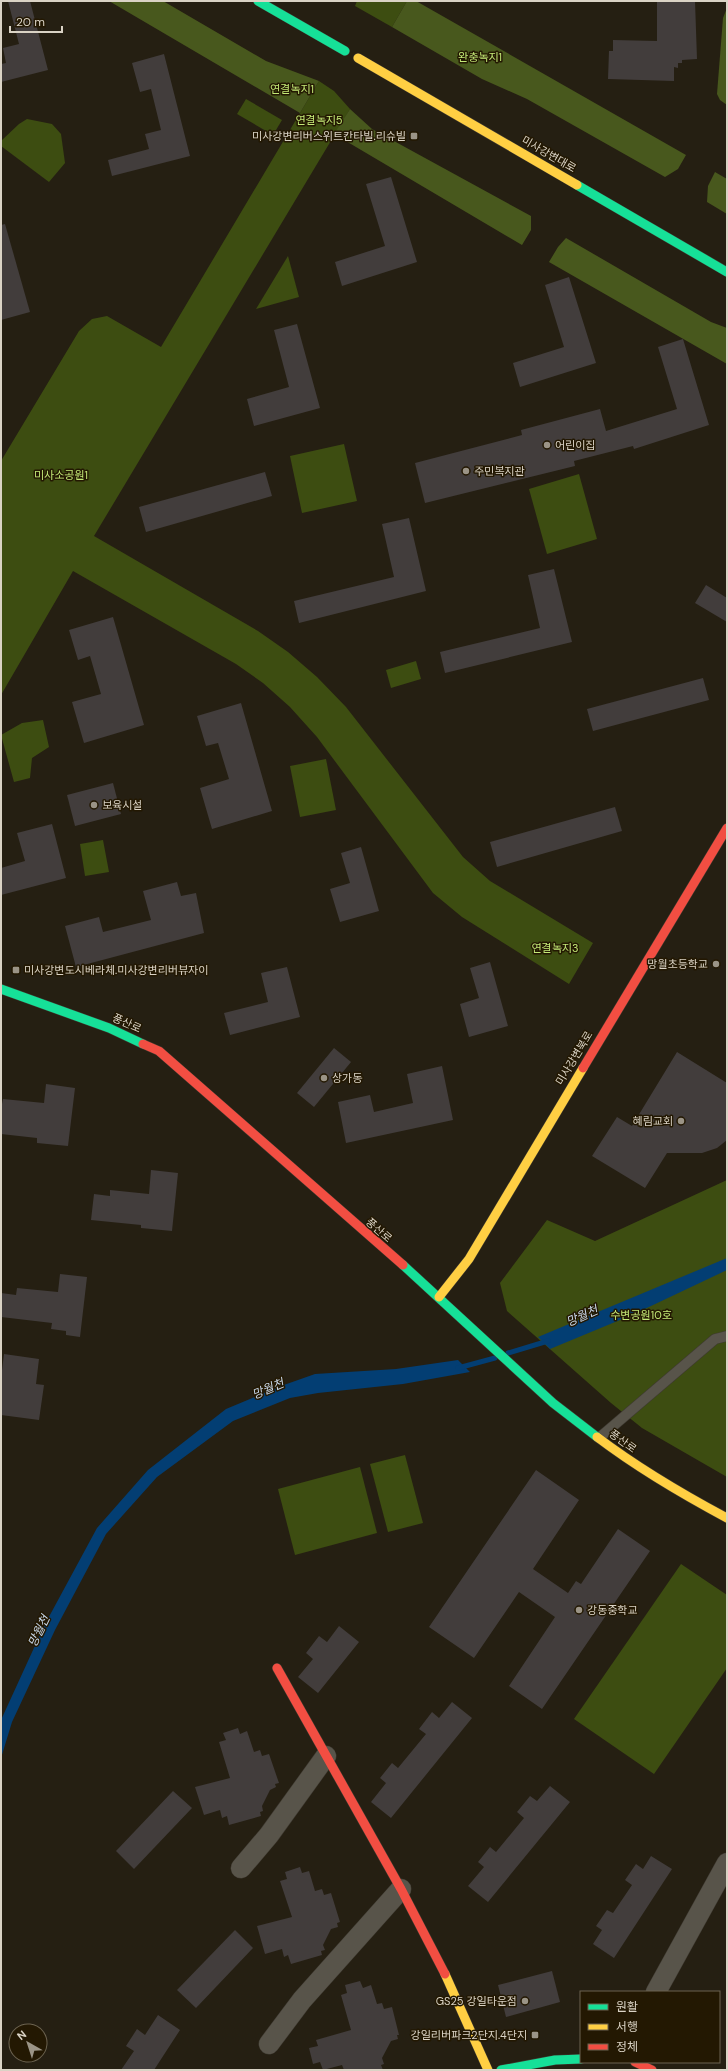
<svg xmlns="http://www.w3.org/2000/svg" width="728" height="2071" font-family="'DM Sans','Noto Sans KR',sans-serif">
	<rect width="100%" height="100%" fill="#251f12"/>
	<g fill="#3d4d11">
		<polygon points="357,1 407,1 392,27 355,6"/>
		<polygon points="319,81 334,91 350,109 94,536 258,631 288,652 317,677 346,707 463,857 490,881 593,943 569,984 462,917 433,893 317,737 290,707 263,683 236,664 73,571 1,695 1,461 79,331 92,319 107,316 161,347"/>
		<polygon points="246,99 282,120 273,135 237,114"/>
		<polygon points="27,119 52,124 61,134 65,163 49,182 1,146 1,141 19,124"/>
		<polygon points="288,256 299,297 256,309"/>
		<polygon points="344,444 357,501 302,513 290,456"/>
		<polygon points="579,474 597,539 547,554 529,489"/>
		<polygon points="416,661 421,679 391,688 386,670"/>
		<polygon points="43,720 49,747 32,758 30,778 14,782 1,735 22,723"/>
		<polygon points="326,759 336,810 300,817 290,766"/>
		<polygon points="103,840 109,872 85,876 80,844"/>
		<polygon points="727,1180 727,1477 642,1428 611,1403 507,1311 500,1283 547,1220 595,1241"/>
		<polygon points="405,1455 423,1523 388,1532 370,1464"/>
		<polygon points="360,1467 377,1533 295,1555 278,1489"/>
		<polygon points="681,1564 727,1595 727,1668 654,1774 574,1719"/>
	</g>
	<g fill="#48581d">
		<polygon points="109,1 163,1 266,61 319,81 300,113"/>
		<polygon points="407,1 416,1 686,155 678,169 665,177 527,99 482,79 392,27"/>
		<polygon points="727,8 727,105 720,100 717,94 723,18"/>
		<polygon points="350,109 372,129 531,216 531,230 522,245 334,134"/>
		<polygon points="715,172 727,179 727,214 707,202 708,186"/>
		<polygon points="566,238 711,322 727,328 727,364 549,262 558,247"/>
	</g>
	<g fill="#033e73">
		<polygon points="727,1258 727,1270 632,1315 550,1349 538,1337"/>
		<polygon points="458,1360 470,1372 403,1384 318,1393 290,1398 233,1421 157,1477 106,1534 55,1630 12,1722 1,1758 1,1720 44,1626 97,1528 148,1470 226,1409 281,1386 315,1374 396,1369"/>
	</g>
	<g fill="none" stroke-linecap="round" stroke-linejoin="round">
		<g stroke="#033e73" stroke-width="5">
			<polyline points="508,1353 548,1341"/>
			<polyline points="458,1368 495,1358"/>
		</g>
	</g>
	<g fill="#423d3c">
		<polygon points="8,1 30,1 48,70 1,82 1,64 6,63 3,48 19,44"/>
		<polygon points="657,1 695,1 697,59 682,60 682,63 678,63 678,68 674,67 674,81 608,79 609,51 613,51 613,40 657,41"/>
		<polygon points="164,54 190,156 112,176 108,160 149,149 145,134 161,130 151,89 140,92 132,63"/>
		<polygon points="391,177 417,262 342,286 335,262 385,246 366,184"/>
		<polygon points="5,224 30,312 1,320 1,225"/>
		<polygon points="569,277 596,363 520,387 513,363 564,347 545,285"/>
		<polygon points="297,324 320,408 254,426 247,399 289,387 274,330"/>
		<polygon points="683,339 709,425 634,449 633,446 574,461 575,466 425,503 415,463 522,435 521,430 600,409 606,431 677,409 658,347"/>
		<polygon points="265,472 272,496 146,532 139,507"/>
		<polygon points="409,518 426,591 299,623 294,601 394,577 382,524"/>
		<polygon points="554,569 572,642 445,673 440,652 540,628 528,575"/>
		<polygon points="706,585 727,598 727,622 695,603"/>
		<polygon points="113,617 144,725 84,743 72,702 101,694 90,656 78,660 69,630"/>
		<polygon points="703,678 709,700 593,731 587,709"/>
		<polygon points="241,703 272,811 212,829 200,788 229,779 218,743 206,746 197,716"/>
		<polygon points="113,783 121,814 75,826 67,795"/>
		<polygon points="615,807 622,831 497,867 490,842"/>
		<polygon points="52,824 66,878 1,895 1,868 25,861 17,833"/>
		<polygon points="361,847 379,911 340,922 330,889 350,883 341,853"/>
		<polygon points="177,882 181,896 196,893 204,933 76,967 65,926 99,917 103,932 151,920 143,891"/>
		<polygon points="490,962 508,1026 469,1037 460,1004 479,998 470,968"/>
		<polygon points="287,967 300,1017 230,1035 224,1013 268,1002 261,973"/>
		<polygon points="334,1048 351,1062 314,1107 297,1093"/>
		<polygon points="677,1052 727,1083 727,1140 717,1148 702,1153 667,1153 645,1188 592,1156 617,1117 632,1126"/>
		<polygon points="442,1066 453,1120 346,1143 338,1102 370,1095 374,1112 413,1103 407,1074"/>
		<polygon points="46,1084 75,1088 68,1146 37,1143 37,1138 1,1134 1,1109 3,1099 44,1103"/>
		<polygon points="151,1170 178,1173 172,1231 141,1228 141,1225 91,1220 94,1194 110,1196 110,1190 149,1194"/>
		<polygon points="60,1274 87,1277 80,1337 66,1335 66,1331 51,1329 52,1323 1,1317 1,1293 16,1295 17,1288 58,1292"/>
		<polygon points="4,1354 39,1359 36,1384 44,1385 39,1420 1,1415 1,1378"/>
		<polygon points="536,1470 579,1500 533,1569 568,1593 576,1581 581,1584 618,1529 650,1551 542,1709 509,1686 555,1617 519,1592 474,1658 429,1627"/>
		<polygon points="339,1626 359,1642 318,1693 298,1677 313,1659 306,1653 319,1636 327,1642"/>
		<polygon points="452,1702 472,1718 391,1818 371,1802 386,1783 380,1778 392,1763 398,1768 426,1734 419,1729 432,1712 439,1718"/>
		<polygon points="238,1728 240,1734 247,1731 254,1752 260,1750 262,1756 269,1754 279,1783 275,1784 276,1787 270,1790 262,1806 263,1811 260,1812 261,1816 229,1825 227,1816 222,1818 220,1810 204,1815 195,1787 230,1778 219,1742 226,1740 223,1733"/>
		<polygon points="550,1786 570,1802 488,1902 468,1886 484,1867 478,1862 490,1847 496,1852 524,1818 517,1812 530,1796 537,1801"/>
		<polygon points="173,1791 192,1808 134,1869 116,1851"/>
		<polygon points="651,1856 672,1869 614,1958 593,1944 602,1930 596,1926 607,1910 613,1913 632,1885 625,1880 636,1864 643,1869"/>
		<polygon points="300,1867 302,1873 309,1871 315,1891 322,1889 324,1895 331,1893 340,1922 337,1923 338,1927 331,1929 323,1945 325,1950 321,1951 322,1955 291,1964 288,1955 284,1957 282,1949 265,1954 257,1926 292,1917 280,1881 287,1879 285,1872"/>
		<polygon points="235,1930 253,1948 196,2008 177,1990"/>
		<polygon points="552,1971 560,2002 506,2017 498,1985"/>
		<polygon points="360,1981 363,1988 371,1985 377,2004 382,2003 384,2009 392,2007 399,2035 397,2035 398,2039 391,2041 382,2058 384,2064 381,2065 383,2070 344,2070 342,2065 323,2070 320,2062 313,2064 309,2048 318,2046 316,2040 351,2030 341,1995 347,1993 345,1985"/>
		<polygon points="158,2015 180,2030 154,2070 121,2070 134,2051 126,2046 137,2029 145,2035"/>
	</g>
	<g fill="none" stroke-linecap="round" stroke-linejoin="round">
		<g stroke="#3f3a31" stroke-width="11">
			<polyline id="lane" points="599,1438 715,1339 727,1336"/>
		</g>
		<g stroke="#3f3a31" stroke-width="21">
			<g id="street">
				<polyline points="241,1868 269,1835 326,1756"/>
				<polyline points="656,1992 727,1863"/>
				<polyline points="269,2044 302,2000 401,1889"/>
			</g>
		</g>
		<g stroke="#3f3a31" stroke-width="10">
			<g id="fast">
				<polyline points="258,1 345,51"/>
				<polyline points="577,185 727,272"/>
				<polyline points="1,989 109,1028 143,1044"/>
				<polyline points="403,1265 553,1403 597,1437"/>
				<polyline points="501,2070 555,2060 581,2059"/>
			</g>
		</g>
		<g stroke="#3f3a31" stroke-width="10">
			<g id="slow">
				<polyline points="358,58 577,185"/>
				<polyline points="439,1297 469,1259 583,1068"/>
				<path d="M597,1437c41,31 85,57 130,81"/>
				<polyline points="445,1974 488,2070"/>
			</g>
		</g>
		<g stroke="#3f3a31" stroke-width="10">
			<g id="jam">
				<polyline points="143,1044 159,1051 403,1265"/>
				<polyline points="583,1068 727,828"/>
				<polyline points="277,1668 401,1889 445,1974"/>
				<polyline points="635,2062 652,2070"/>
			</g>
		</g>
		<use href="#lane" stroke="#58544a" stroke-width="10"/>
		<use href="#street" stroke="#58544a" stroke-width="20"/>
		<use href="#fast" stroke="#16e098" stroke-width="9"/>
		<use href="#slow" stroke="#ffcf43" stroke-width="9"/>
		<use href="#jam" stroke="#f24e42" stroke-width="9"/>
	</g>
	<g fill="#9b9486" stroke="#231802" stroke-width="1.5">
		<rect x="410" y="132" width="8" height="8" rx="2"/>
		<circle cx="547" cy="445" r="4"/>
		<circle cx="466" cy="471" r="4"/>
		<circle cx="94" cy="805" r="4"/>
		<circle cx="716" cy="964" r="4"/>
		<rect x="12" y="966" width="8" height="8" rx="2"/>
		<circle cx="324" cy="1078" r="4"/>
		<circle cx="681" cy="1121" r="4"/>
		<circle cx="579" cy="1610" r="4"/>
		<circle cx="525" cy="2001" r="4"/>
		<rect x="531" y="2031" width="8" height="8" rx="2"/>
	</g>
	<g text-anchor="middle" stroke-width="3" stroke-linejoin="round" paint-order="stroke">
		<g font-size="11" fill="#c4ea77" stroke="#231802">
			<text x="480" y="61">완충녹지1</text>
			<text x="292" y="93">연결녹지1</text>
			<text x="319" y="124">연결녹지5</text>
			<text x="61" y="479">미사소공원1</text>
			<text x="555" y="952">연결녹지3</text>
			<text x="641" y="1319">수변공원10호</text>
		</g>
		<g font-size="11" fill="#dad3c5" stroke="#231802" text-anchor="start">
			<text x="406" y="140" text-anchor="end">미사강변리버스위트칸타빌.리슈빌</text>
			<text x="555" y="449">어린이집</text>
			<text x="474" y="475">주민복지관</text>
			<text x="102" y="809">보육시설</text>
			<text x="708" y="968" text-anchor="end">망월초등학교</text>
			<text x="24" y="974">미사강변도시베라체.미사강변리버뷰자이</text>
			<text x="332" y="1082">상가동</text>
			<text x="673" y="1125" text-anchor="end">혜림교회</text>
			<text x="587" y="1614">강동중학교</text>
			<text x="517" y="2005" text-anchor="end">GS25 강일타운점</text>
			<text x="527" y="2039" text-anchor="end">강일리버파크2단지.4단지</text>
		</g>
		<g font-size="11" fill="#dad3c5" stroke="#231802">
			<text transform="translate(549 154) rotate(30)" y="4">미사강변대로</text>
			<text transform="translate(127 1023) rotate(24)" y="4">풍산로</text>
			<text transform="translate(574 1058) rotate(-59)" y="4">미사강변북로</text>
			<text transform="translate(379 1230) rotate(41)" y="4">풍산로</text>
			<text transform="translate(623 1441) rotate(36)" y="4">풍산로</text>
		</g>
		<g font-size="12" font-style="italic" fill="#cbdaec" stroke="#231802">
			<text transform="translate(582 1316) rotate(-24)" y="4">망월천</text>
			<text transform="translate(268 1389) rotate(-23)" y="4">망월천</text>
			<text transform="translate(39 1631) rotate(-64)" y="4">망월천</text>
		</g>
	</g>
	<rect width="728" height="2071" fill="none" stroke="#dad3c5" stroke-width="4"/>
	<rect x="580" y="1991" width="140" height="72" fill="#231802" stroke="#6c6350"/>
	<rect x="588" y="2004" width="20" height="6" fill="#16e098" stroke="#6c6350"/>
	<text x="616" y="2011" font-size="12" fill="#dad3c5">원활</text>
	<rect x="588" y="2024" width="20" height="6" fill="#ffcf43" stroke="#6c6350"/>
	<text x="616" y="2031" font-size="12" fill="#dad3c5">서행</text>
	<rect x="588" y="2044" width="20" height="6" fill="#f24e42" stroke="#6c6350"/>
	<text x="616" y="2051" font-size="12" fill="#dad3c5">정체</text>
	<g transform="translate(28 2043) rotate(321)"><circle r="19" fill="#231802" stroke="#6c6350"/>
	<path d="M0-3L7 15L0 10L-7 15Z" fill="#9b9486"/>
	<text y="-6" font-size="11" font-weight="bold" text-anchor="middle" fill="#dad3c5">N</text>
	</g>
	<path d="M10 26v6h52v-6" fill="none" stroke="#dad3c5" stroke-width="2"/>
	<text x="16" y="26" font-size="12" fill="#dad3c5" stroke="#231802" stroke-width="3" paint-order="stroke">20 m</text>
</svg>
